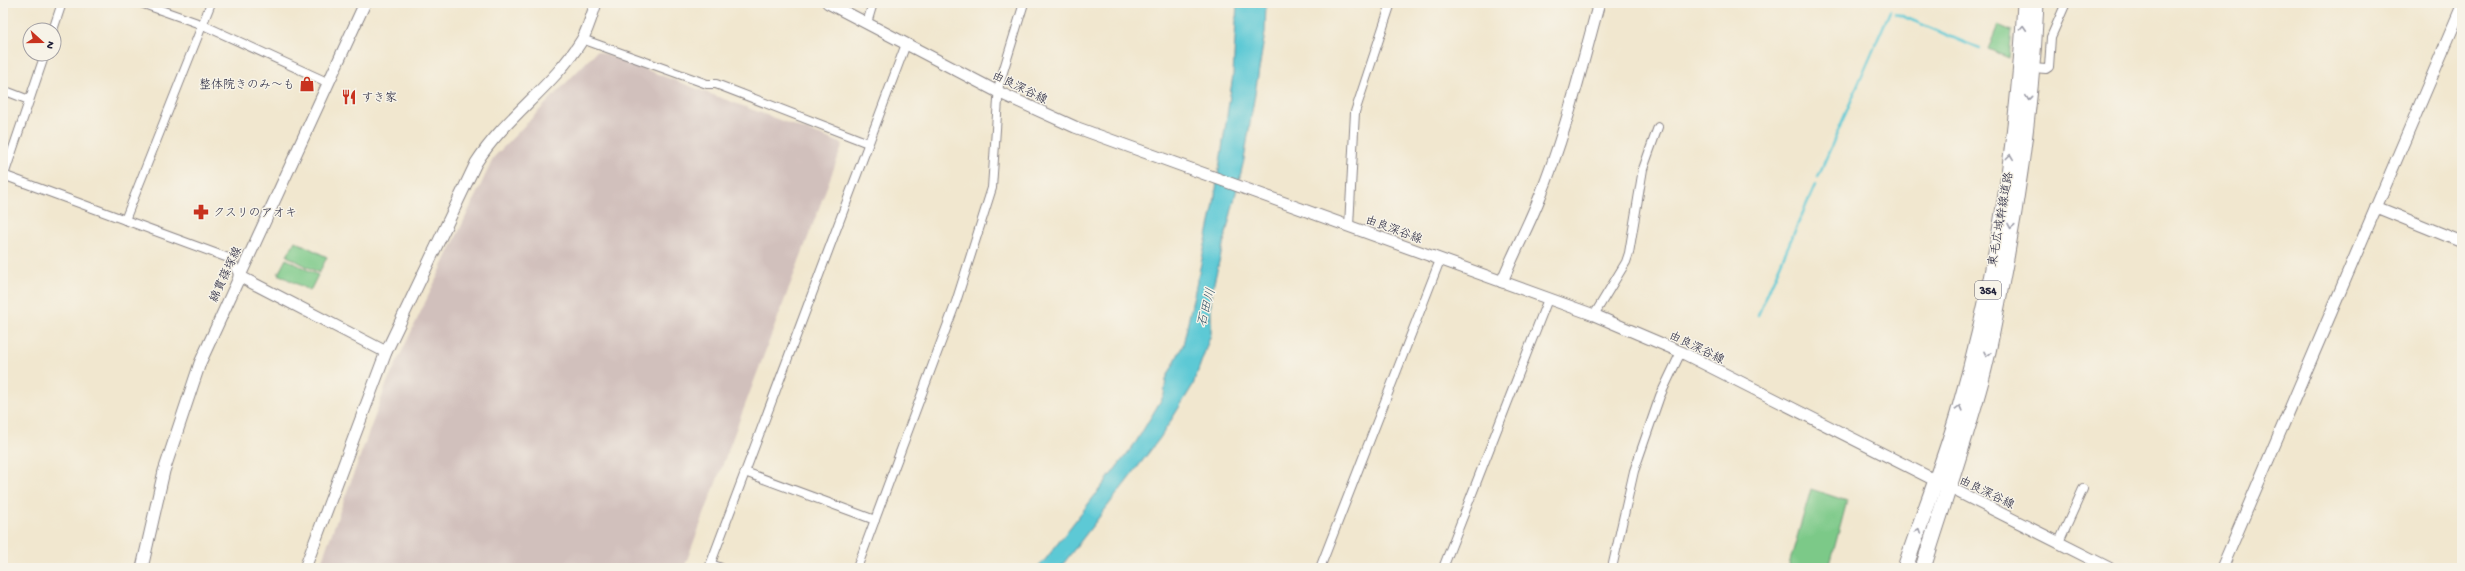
<svg xmlns="http://www.w3.org/2000/svg" width="2465" height="571" font-family="'Gochi Hand','Klee One',sans-serif">
	<rect width="100%" height="100%" fill="#f7f3e8"/>
	<filter id="ink" filterUnits="userSpaceOnUse"><feTurbulence type="fractalNoise" baseFrequency=".025" numOctaves="2"/><feDisplacementMap in="SourceGraphic" scale="8" xChannelSelector="R" yChannelSelector="G"/><feConvolveMatrix kernelMatrix="1 2 1 2 8 2 1 2 1" color-interpolation-filters="sRGB"/></filter>
	<filter id="wash" filterUnits="userSpaceOnUse"><feTurbulence type="fractalNoise" baseFrequency=".012" numOctaves="4" result="noise"/><feDisplacementMap in="SourceGraphic" scale="16" xChannelSelector="R" yChannelSelector="G"/><feGaussianBlur stdDeviation="0.9" result="paint"/><feColorMatrix in="noise" values="0 0 0 0 0 0 0 0 0 0 0 0 0 0 0 0 0 1.4 0 .05"/><feComposite in="paint" operator="in"/></filter>
	<g filter="url(#wash)">
		<rect width="100%" height="100%" fill="#f1e7cf"/>
		<polygon fill="#d1c0bc" points="597,51 843,144 684,568 319,568 387,383 494,157"/>
		<g fill="#7bc988" stroke="#4e7662">
			<polygon points="1998,25 2012,31 2009,58 1988,49"/>
			<polygon points="295,241 327,257 319,273 287,256"/>
			<polygon points="286,259 318,275 310,291 278,274"/>
			<polygon points="1811,489 1847,501 1829,568 1788,568"/>
		</g>
		<polygon fill="#5dc9d5" stroke="#407688" points="1237,3 1266,3 1265,33 1244,160 1211,295 1211,334 1193,385 1160,438 1060,568 1036,568 1045,560 1136,442 1164,395 1166,379 1183,345 1213,209 1222,149 1233,75"/>
		<g fill="none" stroke-linecap="round" stroke-linejoin="round">
			<g stroke="#5dc9d5" stroke-width="2.5">
				<polyline points="1895,13 1980,49"/>
				<polyline points="1818,177 1890,11"/>
				<polyline points="1758,315 1815,185"/>
			</g>
		</g>
	</g>
	<g filter="url(#ink)">
		<g fill="none" stroke-linecap="round" stroke-linejoin="round">
			<g stroke="#8a8485" stroke-width="10">
				<g id="street">
					<polyline points="141,3 203,25 329,83"/>
					<polyline points="867,23 873,3"/>
					<polyline points="53,30 62,3"/>
					<polyline points="582,39 707,84 716,84 868,143"/>
					<polyline points="2033,68 2046,69 2049,67 2051,37 2066,3"/>
					<polyline points="3,90 29,100"/>
					<polyline points="3,175 231,259 239,276"/>
					<polyline points="3,178 45,54"/>
					<polyline points="125,220 211,3"/>
					<polyline points="1349,226 1355,112 1391,3"/>
					<polyline points="1594,315 1626,262 1629,253 1643,169 1658,127"/>
					<polyline points="745,472 875,520"/>
					<polyline points="2059,542 2083,489"/>
					<polyline points="711,564 721,568"/>
					<polyline points="709,568 906,44"/>
					<polyline points="857,568 956,302 992,188 999,85 1024,3"/>
					<polyline points="1320,568 1440,260"/>
					<polyline points="1443,568 1548,299"/>
					<polyline points="1612,568 1634,471 1660,396 1681,352"/>
				</g>
			</g>
			<g stroke="#8a8485" stroke-width="13">
				<g id="secondary">
					<polyline points="828,3 998,92 1075,127 1594,315 1681,352 2109,568"/>
					<polyline points="2376,207 2462,242"/>
					<polyline points="239,276 386,352"/>
					<path d="M1502,282c11,-28 26,-55 37,-83 26,-63 42,-131 60,-196"/>
					<polyline points="142,568 164,471 200,363 365,3"/>
					<path d="M305,568l81,-216 90,-189c29,-46 77,-76 106,-123 6,-11 10,-25 14,-37"/>
					<polyline points="2222,568 2462,6"/>
				</g>
			</g>
			<g stroke="#8a8485" stroke-width="17">
				<g id="highway">
					<path d="M1905,568c17,-51 38,-103 53,-154 39,-134 60,-273 67,-411"/>
					<path d="M1923,568c20,-64 42,-127 59,-191 8,-30 13,-61 19,-92 18,-93 31,-187 35,-282"/>
				</g>
			</g>
			<use href="#street" stroke="#fff" stroke-width="8"/>
			<use href="#secondary" stroke="#fff" stroke-width="11"/>
			<use href="#highway" stroke="#fff" stroke-width="15"/>
		</g>
		<defs><path id="oneway-chevron" d="M-2-3.5L2.5 0L-2 3.5" fill="none" stroke-width="1.6" stroke-linecap="round" stroke-linejoin="round"/></defs>
		<g stroke="#9c9ca7">
			<use href="#oneway-chevron" transform="translate(2023 28) rotate(-87)"/>
			<use href="#oneway-chevron" transform="translate(2029 98) rotate(96)"/>
			<use href="#oneway-chevron" transform="translate(2010 157) rotate(-83)"/>
			<use href="#oneway-chevron" transform="translate(2011 226) rotate(100)"/>
			<use href="#oneway-chevron" transform="translate(1987 354) rotate(102)"/>
			<use href="#oneway-chevron" transform="translate(1959 408) rotate(-75)"/>
			<use href="#oneway-chevron" transform="translate(1918 531) rotate(-72)"/>
		</g>
	</g>
	<defs>
		<g id="shop-bare" transform="scale(1.2)"><path d="M-5-2.5h2.3a2.7 3.5 0 0 1 5.4 0H5L5.5 6h-11ZM-1.5-2.5h3a1.5 2.3 0 0 0-3 0Z" fill="#c8321e" stroke="#f7f3e8" stroke-width="2.5" paint-order="stroke"/></g>
		<g id="restaurant-bare" transform="scale(1.2)"><path d="M-5-6h1v4h1v-4h1v4h1v-4h1v5L-1.5 .5V6h-2V.5L-5-1ZM5-6V6H3V1.5H1.5Q1.5-4 5-6Z" fill="#c8321e" stroke="#f7f3e8" stroke-width="2.5" paint-order="stroke"/></g>
		<g id="pharmacy-bare" transform="scale(1.2)"><path d="M-2-6h4v4h4v4h-4v4h-4v-4h-4v-4h4Z" fill="#c8321e" stroke="#f7f3e8" stroke-width="2.5" paint-order="stroke"/></g>
	</defs>
	<g fill-rule="evenodd">
		<use href="#shop-bare" x="307" y="84"/>
		<use href="#restaurant-bare" x="349" y="97"/>
		<use href="#pharmacy-bare" x="201" y="212"/>
	</g>
	<g text-anchor="middle" stroke-width="3" stroke-linejoin="round" paint-order="stroke">
		<rect fill="#f7f3e8" stroke="#62616f" stroke-width="1" x="1975" y="281" width="26" height="18" rx="3"/>
		<g font-size="11" font-weight="bold" fill="#22223b">
			<text x="1988" y="294">354</text>
		</g>
		<g font-size="12" fill="#22223b" stroke="#f7f3e8" text-anchor="start">
			<text x="295" y="88" text-anchor="end">整体院きのみ〜も</text>
			<text x="361" y="101">すき家</text>
			<text x="213" y="216">クスリのアオキ</text>
		</g>
		<g font-size="12" fill="#22223b" stroke="#f7f3e8">
			<text transform="translate(1020 87) rotate(26)" y="4">由良深谷線</text>
			<text transform="translate(2000 219) rotate(-80)" y="4">東毛広域幹線道路</text>
			<text transform="translate(1394 229) rotate(20)" y="4">由良深谷線</text>
			<text transform="translate(225 274) rotate(-65)" y="4">綿貫篠塚線</text>
			<text transform="translate(1697 347) rotate(26)" y="4">由良深谷線</text>
			<text transform="translate(1987 492) rotate(26)" y="4">由良深谷線</text>
		</g>
		<g font-size="13" font-style="italic" fill="#345469" stroke="#f7f3e8">
			<text transform="translate(1205 307) rotate(-75)" y="5">石田川</text>
		</g>
	</g>
	<rect width="2465" height="571" fill="none" stroke="#f7f3e8" stroke-width="16"/>
	<g transform="translate(42 42) rotate(111)"><circle r="19" fill="#f7f3e8" stroke="#a29fa3"/>
	<path d="M0-3L7 15L0 10L-7 15Z" fill="#c8321e"/>
	<text y="-6" font-size="11" font-weight="bold" text-anchor="middle" fill="#22223b">N</text>
	</g>
</svg>
